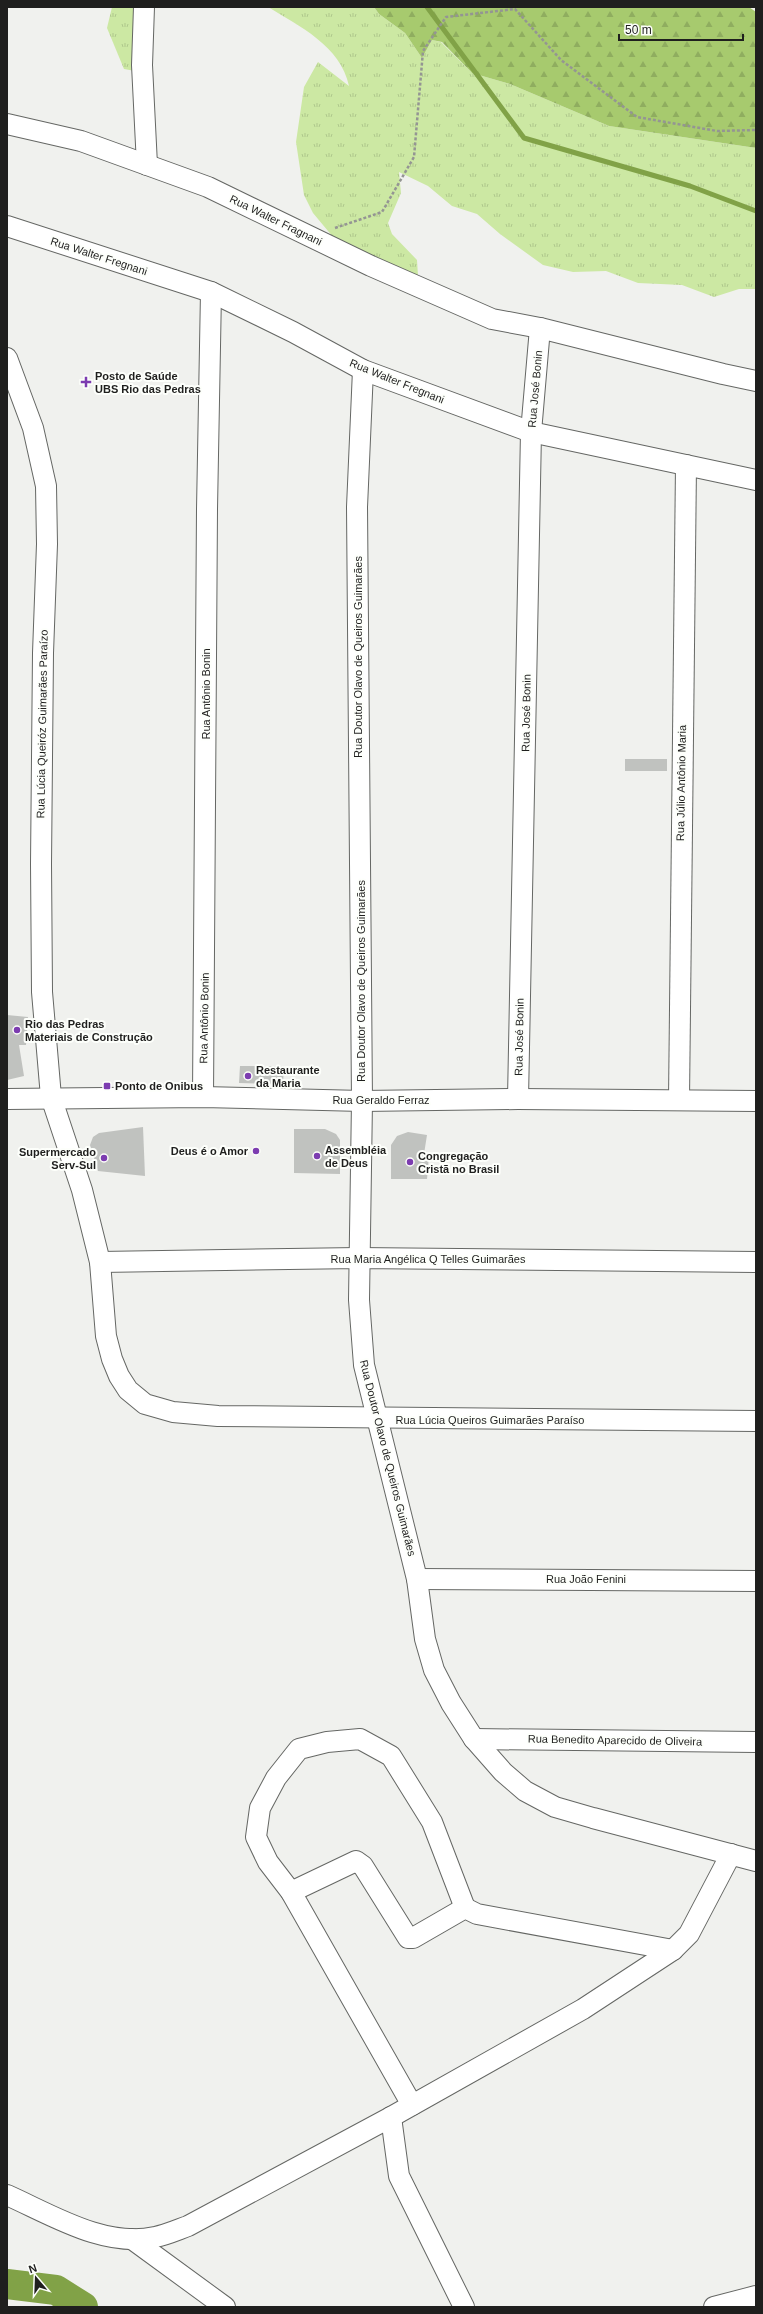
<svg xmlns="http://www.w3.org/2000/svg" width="763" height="2314" font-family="Arial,sans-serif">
	<defs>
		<pattern id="grass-tufts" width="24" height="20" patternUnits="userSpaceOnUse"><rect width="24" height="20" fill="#cce8a3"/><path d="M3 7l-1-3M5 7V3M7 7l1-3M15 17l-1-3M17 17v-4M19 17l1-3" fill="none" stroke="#afc78c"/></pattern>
		<pattern id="forest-firs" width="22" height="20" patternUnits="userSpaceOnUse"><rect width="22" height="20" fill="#a7ca6e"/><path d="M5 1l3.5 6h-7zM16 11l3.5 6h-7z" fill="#8fad5f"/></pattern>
	</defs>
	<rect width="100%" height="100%" fill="#f0f1ee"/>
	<g fill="url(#grass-tufts)">
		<polygon points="112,7 147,7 135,71 124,69 107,28"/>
		<path d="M268,7h106l5,7 26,19 17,25 10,-18 9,2 31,31 38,11 99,42 147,22v141h-17l-25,8 -32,-12 -44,-2 -32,-12 -33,1 -30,-7 -43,-31 -23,-20 -25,-8 -24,-20 -29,-14 2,21 -13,30 4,11 25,26 1,16 -75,-27 -30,-36 -9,-18 -8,-53 8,-55 14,-25 31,24c-8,-40 -50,-60 -81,-79z"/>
	</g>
	<polygon fill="url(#forest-firs)" points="374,7 749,7 756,12 756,148 609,126 510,84 472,73 442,42 432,40 422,58 405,33 379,14"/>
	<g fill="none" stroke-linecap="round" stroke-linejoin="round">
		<polyline stroke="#81a247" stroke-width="5" points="427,7 524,138 690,186 756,211"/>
		<polyline stroke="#81a247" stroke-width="30" points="7,2284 56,2290 83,2307"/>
	</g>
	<g fill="#c0c2bf">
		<rect x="625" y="759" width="42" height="12"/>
		<polygon points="7,1015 28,1017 26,1045 19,1045 24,1076 7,1080"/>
		<polygon points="240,1066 284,1066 283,1084 239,1083"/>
		<polygon points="143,1127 145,1176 98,1171 90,1145 93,1137 99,1133"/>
		<polygon points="294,1129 325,1129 336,1134 340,1140 340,1174 294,1173"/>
		<polygon points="408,1132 427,1135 424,1154 429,1155 427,1179 391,1179 391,1145 397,1136"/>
	</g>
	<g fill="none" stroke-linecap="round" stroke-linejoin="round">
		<g stroke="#656764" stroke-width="22">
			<g id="minor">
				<polyline points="144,7 142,65 147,165"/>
				<polyline points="7,124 81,141 208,187 371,266 492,319 540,328 723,374 756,381"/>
				<polyline points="7,226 211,292 293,332 363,370 531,432 756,480"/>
				<polyline points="7,358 33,428 46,486 47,544 43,653 41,864 42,992 51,1097 82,1190 100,1262 106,1336 112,1359 119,1376 128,1390 145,1404 173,1412 218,1416 756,1421"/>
				<polyline points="363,370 357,507 362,1101 359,1300 364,1365 417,1579 425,1639 434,1670 451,1703 474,1739 503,1772 525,1791 555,1807 593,1818 756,1861"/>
				<polyline points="203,1097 207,509 211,292"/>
				<polyline points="7,1099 203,1097 362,1101 518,1099 756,1101"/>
				<polyline points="518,1099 531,432 540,328"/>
				<polyline points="679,1100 686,465"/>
				<polyline points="100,1262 358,1258 756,1262"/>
				<polyline points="417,1579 756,1581"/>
				<polyline points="474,1739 756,1742"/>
				<polyline points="291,1892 356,1861 363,1866 408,1938 413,1938 465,1908 477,1914 673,1950"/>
				<polyline points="412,2105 291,1892 268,1862 256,1837 260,1808 276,1778 299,1749 327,1742 360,1739 391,1756 432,1822 465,1908"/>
				<polyline points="391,2117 399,2176 464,2307"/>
				<path d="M7,2195c45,20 97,53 148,42 11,-2 22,-7 33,-11l203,-109 192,-108 90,-59 16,-16 42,-80"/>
				<polyline points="132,2239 225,2307"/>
				<polyline points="714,2307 756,2296"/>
			</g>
		</g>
		<polyline stroke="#949593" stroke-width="2.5" stroke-dasharray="3 2" stroke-linecap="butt" points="335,228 382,212 414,157 423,51 446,17 515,9 561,60 637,117 717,131 756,130"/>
		<use href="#minor" stroke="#fff" stroke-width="20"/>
	</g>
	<g fill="#7c3cb0" stroke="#fdfffb" stroke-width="1.5">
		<path d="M84 376h4v4h4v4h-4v4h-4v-4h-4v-4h4z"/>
		<circle cx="17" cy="1030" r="4"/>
		<circle cx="248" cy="1076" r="4"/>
		<rect x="103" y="1082" width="8" height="8" rx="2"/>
		<circle cx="256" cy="1151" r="4"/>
		<circle cx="317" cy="1156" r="4"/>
		<circle cx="104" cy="1158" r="4"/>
		<circle cx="410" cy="1162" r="4"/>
	</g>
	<g text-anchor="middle" stroke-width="4" stroke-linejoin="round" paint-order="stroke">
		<g font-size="11" fill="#1f1f1e" stroke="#fdfffb">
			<text transform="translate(276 220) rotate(26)" y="4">Rua Walter Fragnani</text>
			<text transform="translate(99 256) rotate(18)" y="4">Rua Walter Fregnani</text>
			<text transform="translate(397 381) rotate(22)" y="4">Rua Walter Fregnani</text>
			<text transform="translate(535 389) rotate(-85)" y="4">Rua José Bonin</text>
			<text transform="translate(358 657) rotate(-90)" y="4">Rua Doutor Olavo de Queiros Guimarães</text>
			<text transform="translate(206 694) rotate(-90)" y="4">Rua Antônio Bonin</text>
			<text transform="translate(526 713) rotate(-89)" y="4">Rua José Bonin</text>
			<text transform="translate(42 724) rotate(-89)" y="4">Rua Lúcia Queiróz Guimarães Paraízo</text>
			<text transform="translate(681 783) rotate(-89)" y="4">Rua Júlio Antônio Maria</text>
			<text transform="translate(361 981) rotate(-90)" y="4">Rua Doutor Olavo de Queiros Guimarães</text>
			<text transform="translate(204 1018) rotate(-89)" y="4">Rua Antônio Bonin</text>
			<text transform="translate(519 1037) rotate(-89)" y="4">Rua José Bonin</text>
			<text x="381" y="1104">Rua Geraldo Ferraz</text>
			<text x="428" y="1263">Rua Maria Angélica Q Telles Guimarães</text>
			<text x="490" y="1424">Rua Lúcia Queiros Guimarães Paraíso</text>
			<text transform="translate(388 1458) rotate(76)" y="4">Rua Doutor Olavo de Queiros Guimarães</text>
			<text x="586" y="1583">Rua João Fenini</text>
			<text transform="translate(615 1740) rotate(1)" y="4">Rua Benedito Aparecido de Oliveira</text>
		</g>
		<g font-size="11" font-weight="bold" fill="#1f1f1e" stroke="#fdfffb" text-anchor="start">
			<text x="95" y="380">Posto de Saúde<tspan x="95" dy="13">UBS Rio das Pedras</tspan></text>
			<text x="25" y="1028">Rio das Pedras<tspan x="25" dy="13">Materiais de Construção</tspan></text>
			<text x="256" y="1074">Restaurante<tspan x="256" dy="13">da Maria</tspan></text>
			<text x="115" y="1090">Ponto de Onibus</text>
			<text x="325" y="1154">Assembléia<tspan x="325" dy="13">de Deus</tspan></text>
			<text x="248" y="1155" text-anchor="end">Deus é o Amor</text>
			<text x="96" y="1156" text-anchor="end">Supermercado<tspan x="96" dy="13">Serv-Sul</tspan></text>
			<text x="418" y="1160">Congregação<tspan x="418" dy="13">Cristã no Brasil</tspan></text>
		</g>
	</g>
	<rect width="763" height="2314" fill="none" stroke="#1f1f1e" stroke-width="16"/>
	<g transform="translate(36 2278) rotate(341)" stroke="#fdfffb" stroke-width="3" paint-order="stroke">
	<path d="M0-3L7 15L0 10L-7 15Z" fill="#1f1f1e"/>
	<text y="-6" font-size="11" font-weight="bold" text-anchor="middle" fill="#1f1f1e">N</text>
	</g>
	<path d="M619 34v6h124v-6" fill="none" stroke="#1f1f1e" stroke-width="2"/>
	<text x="625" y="34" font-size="12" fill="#1f1f1e" stroke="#fdfffb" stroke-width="3" paint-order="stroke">50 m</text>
</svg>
